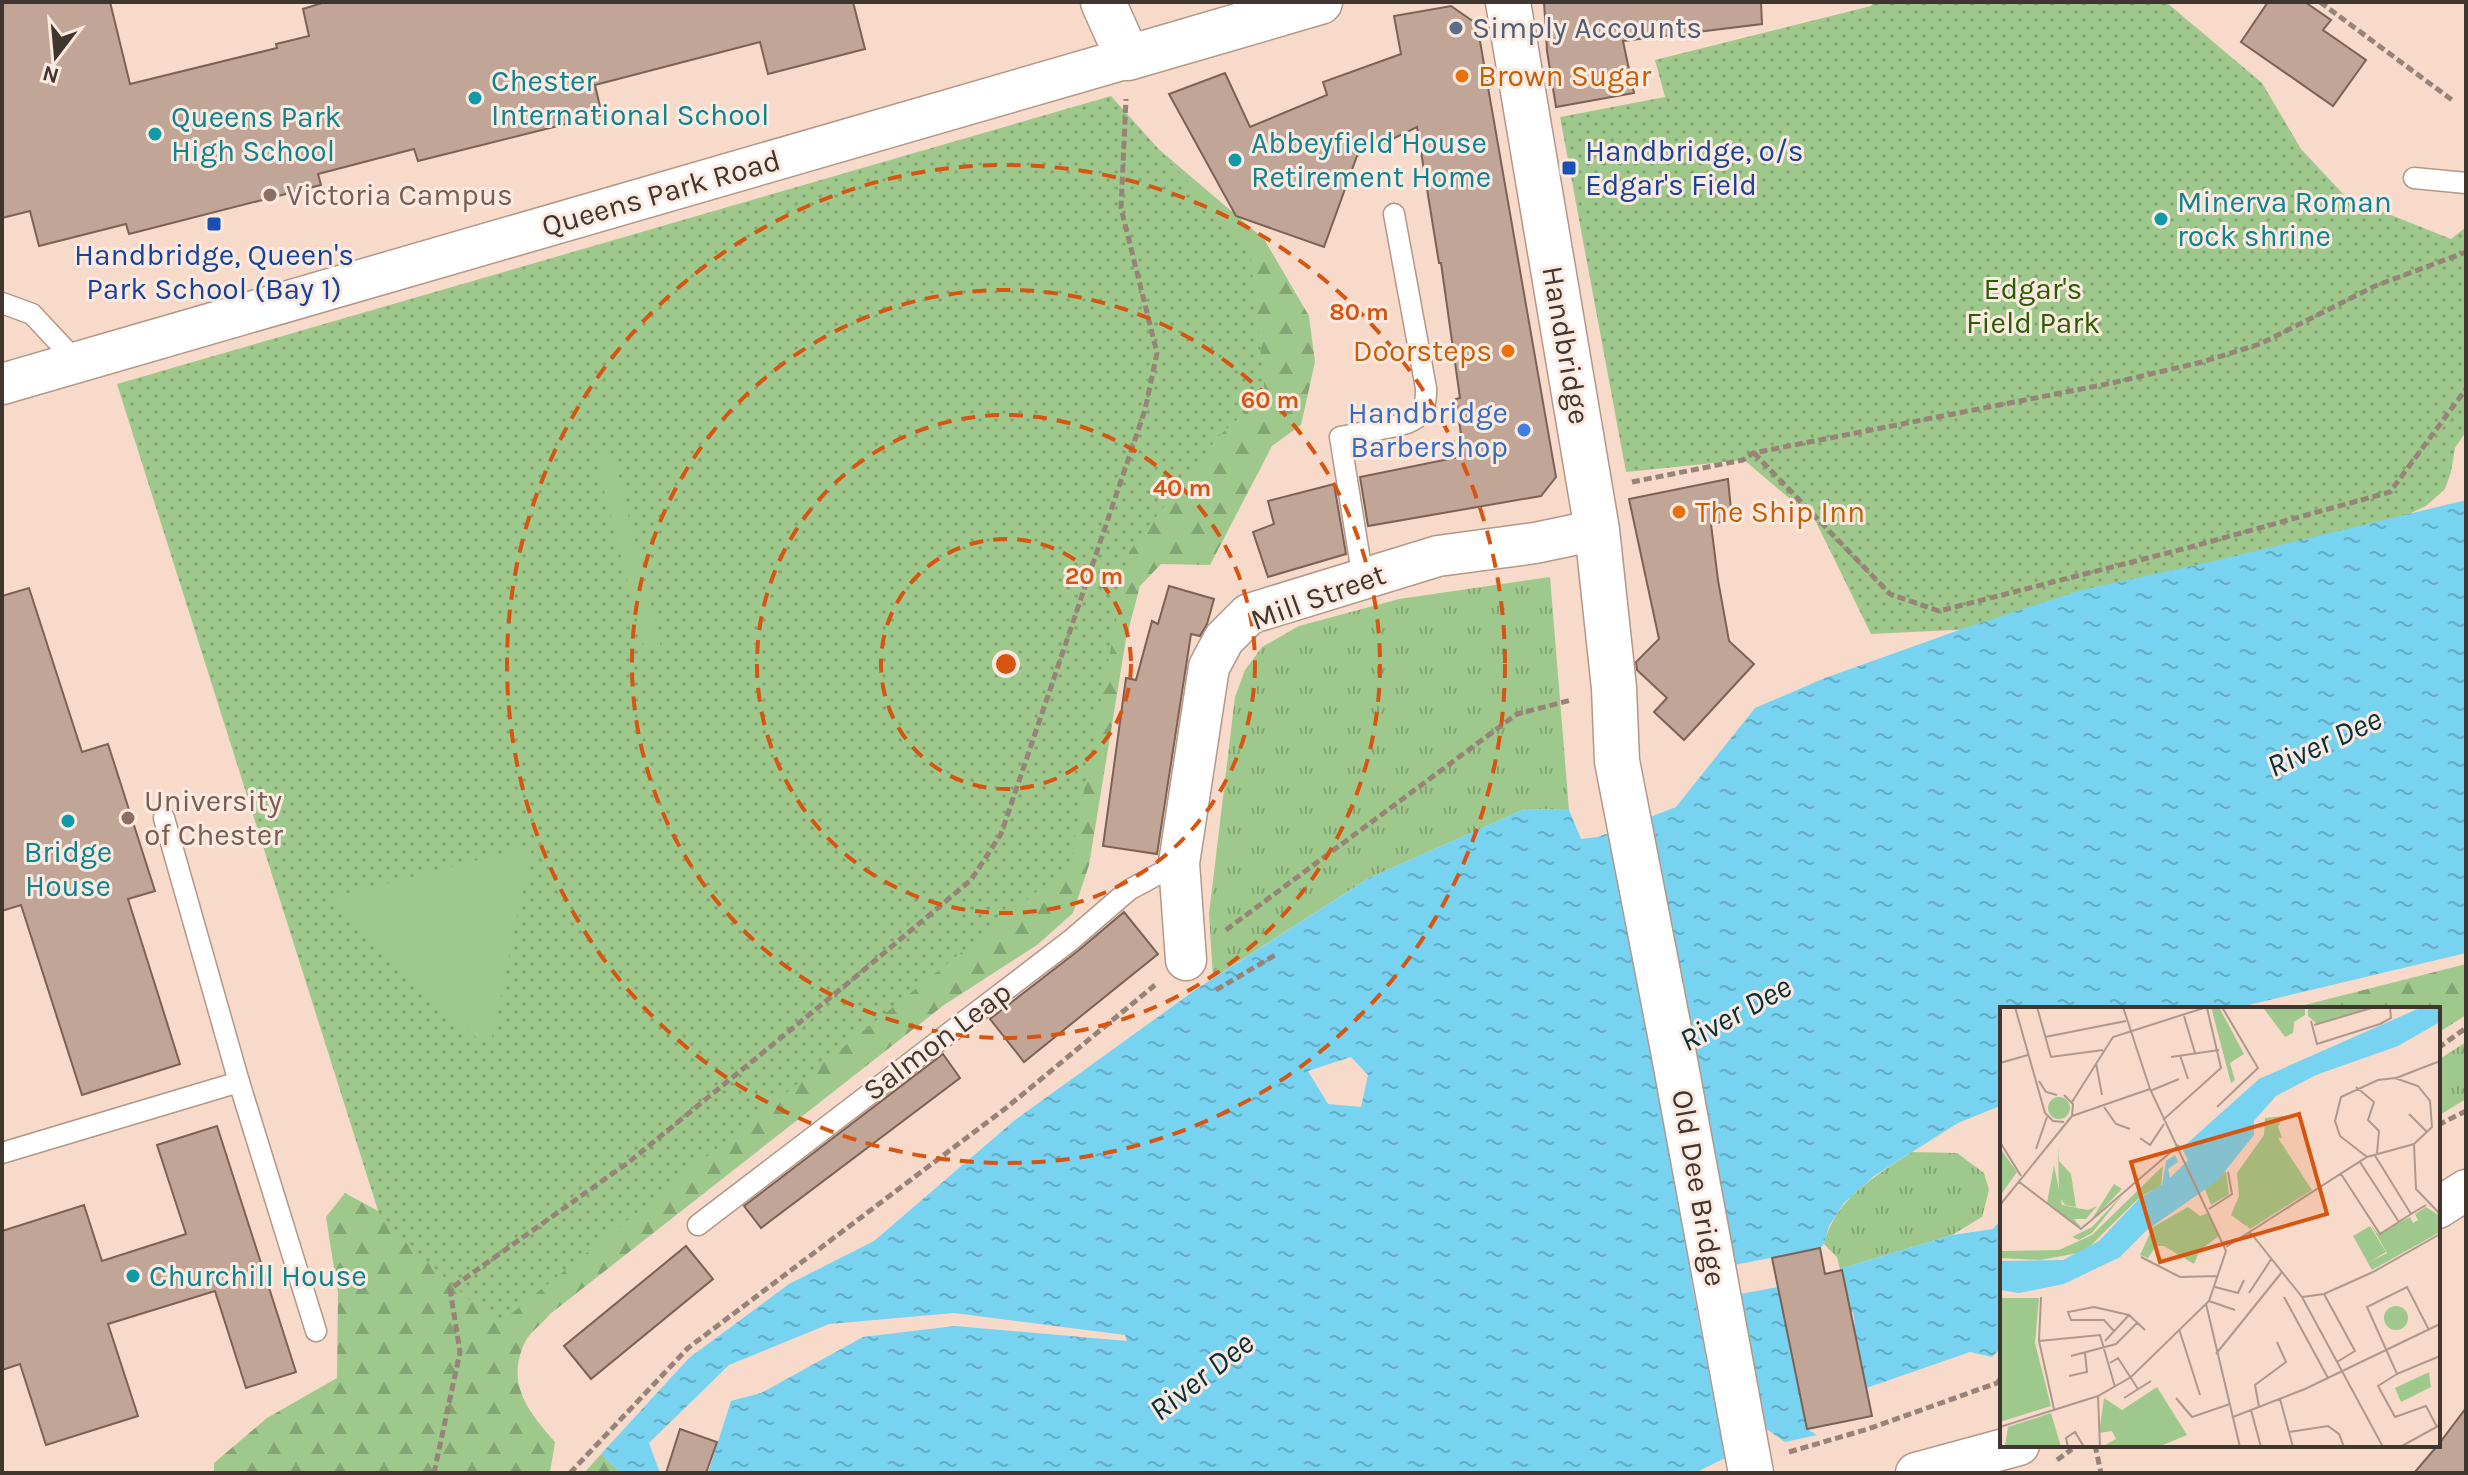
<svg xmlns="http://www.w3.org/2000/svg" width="2468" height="1475" font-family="Karla,sans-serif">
	<defs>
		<pattern id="grass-tufts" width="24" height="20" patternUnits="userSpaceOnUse" patternTransform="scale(2)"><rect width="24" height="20" fill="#9fc98c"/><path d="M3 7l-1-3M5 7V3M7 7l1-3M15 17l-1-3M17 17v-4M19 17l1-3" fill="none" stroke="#83a473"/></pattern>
		<pattern id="forest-firs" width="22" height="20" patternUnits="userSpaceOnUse" patternTransform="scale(2)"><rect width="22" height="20" fill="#9fc98c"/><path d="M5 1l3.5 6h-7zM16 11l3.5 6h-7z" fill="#83a473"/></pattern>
		<pattern id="park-dots" width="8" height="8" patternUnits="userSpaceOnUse" patternTransform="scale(2)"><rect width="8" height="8" fill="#9fc98c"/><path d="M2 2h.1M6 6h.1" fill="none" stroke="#83a473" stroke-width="1.8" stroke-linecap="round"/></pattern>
		<pattern id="water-ripples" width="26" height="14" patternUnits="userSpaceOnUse" patternTransform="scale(2)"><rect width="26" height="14" fill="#77d3f0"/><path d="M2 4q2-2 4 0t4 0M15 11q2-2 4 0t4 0" fill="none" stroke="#63acc3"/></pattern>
	</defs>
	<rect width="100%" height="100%" fill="#f8dacb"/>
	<g fill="url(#grass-tufts)">
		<polygon points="1550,577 1569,810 1525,809 1369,878 1213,978 1209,914 1235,697 1245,670 1262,647 1299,626 1399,599"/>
		<polygon points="2466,1042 2466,1099 2438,1116 2438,1060"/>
		<path d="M1912,1152l45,1 27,20 5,17 -7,27 -30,18 -112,34 -3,-12 -13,-13c12,-46 50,-67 88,-92z"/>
	</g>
	<g fill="url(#forest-firs)">
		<path d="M1155,146l109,93 45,77 6,46 -14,63 -29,21 -62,119 -49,-1 -21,22 -14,53 -37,226 -16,48 -36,32 -93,60 -394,309c-7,9 -20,18 -25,28 -20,42 4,70 30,100l-5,31h-336v-10l53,-45 70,-40 1,-85 -12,-76 19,-24 33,18z"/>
		<polygon points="2466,964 2466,1015 2438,1033 2438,1009 2289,1009"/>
		<polygon points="601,1454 621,1473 584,1473"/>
	</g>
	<g fill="url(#park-dots)">
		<polygon points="1874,2 2166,2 2262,83 2301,149 2346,197 2451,239 2466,227 2466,432 2455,448 2451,472 2445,489 2426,506 2396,520 1974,629 1871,634 1815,520 1744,460 1626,472 1560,117 1665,97 1655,60 1871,6"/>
		<polygon points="1111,96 1250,251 1265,394 1219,436 1129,552 1070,865 497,1325 381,1220 117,384"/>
	</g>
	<g fill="#9fc98c">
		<polygon points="613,454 661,647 645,651 596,458"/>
		<polygon points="532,846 492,1038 480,1041 326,899"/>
	</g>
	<g fill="url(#water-ripples)" fill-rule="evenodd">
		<path d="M2466,500v453l-234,56h-230v99l-2,-2 -42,17 -84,53 -30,27 -15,23 -5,18 -4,4 -91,18 -38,13 34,179 -30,15h-987l23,-72 30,-8 102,-56 92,-11 172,15 -2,-6 -171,-22 -125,11 -100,41 -80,78 11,30h-39l-20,-19 88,-96 100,-74 85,-43 141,-121 183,-132 171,-110 156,-69 44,1 12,29 17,-2 78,-30 79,-99 70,-30 137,-49 120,-39 133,-29zM1351,1057l17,18 -7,32 -33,-3 -20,-33z"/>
		<polygon points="2002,1218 2002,1347 1992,1357 1970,1352 1849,1394 1862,1364 1859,1354 1843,1358 1837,1328 1855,1324 1853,1312 1835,1315 1844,1280 1840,1269 1952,1235 1993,1229"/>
		<polygon points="1778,1287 1807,1429 1817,1435 1785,1442 1765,1428 1735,1295"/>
	</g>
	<g fill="#c1a597" stroke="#7b6255" stroke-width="2">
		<polygon points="2,2 110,2 130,84 277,48 276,44 309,36 303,9 325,2 853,2 865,49 768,74 760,42 595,85 602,115 418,161 414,149 318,174 321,185 129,234 126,224 39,246 30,211 2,218"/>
		<polygon points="1544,2 1761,2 1762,24 1623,41 1634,93 1556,107 1547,51"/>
		<polygon points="2268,2 2305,2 2331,20 2323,30 2366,60 2333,106 2241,42"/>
		<polygon points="1451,6 1477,24 1556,477 1541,496 1368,526 1360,477 1464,456 1456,399 1460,398 1441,263 1439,263 1417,127 1357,156 1324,247 1236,216 1169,94 1225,73 1250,127 1327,95 1323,82 1401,54 1394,16"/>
		<polygon points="1728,479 1732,520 1711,524 1718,580 1729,641 1754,664 1684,740 1654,712 1667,698 1637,670 1636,662 1659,639 1629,499"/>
		<polygon points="1334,484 1346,554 1268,577 1253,532 1274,524 1268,501"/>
		<polygon points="1169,586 1214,599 1207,624 1200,636 1191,634 1157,854 1103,846 1126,678 1136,680 1152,621 1158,624"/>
		<polygon points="29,588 82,752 108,744 155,891 128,899 180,1064 82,1095 21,905 2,911 2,596"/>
		<polygon points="1124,912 1158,954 1024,1062 990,1019 1079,950"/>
		<polygon points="943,1054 960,1078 761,1228 744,1206"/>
		<polygon points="217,1126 296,1372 246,1388 215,1291 108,1324 138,1416 46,1445 20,1364 2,1370 2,1231 84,1205 102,1261 186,1234 157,1145"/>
		<polygon points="686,1246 713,1279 591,1379 564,1346"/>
		<polygon points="1820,1248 1825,1274 1842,1270 1872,1416 1807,1429 1772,1258"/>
		<polygon points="2466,1408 2466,1473 2414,1473 2438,1445"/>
		<polygon points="680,1429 717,1442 706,1473 666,1473"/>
	</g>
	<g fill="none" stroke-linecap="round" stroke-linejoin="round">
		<g stroke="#b39789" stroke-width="23">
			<g id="lane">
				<polyline points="2414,178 2466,183"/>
				<polyline points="2,303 32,314 77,362"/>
				<path d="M1363,579l-23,-142c15,-3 31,-6 46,-9 27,-5 41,-9 40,-40l-32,-174"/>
				<polyline points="239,1082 316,1331"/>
				<polyline points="2,1153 239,1082 164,818"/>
				<polyline points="698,1225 1071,940 1129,890 1179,863"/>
			</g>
		</g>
		<g stroke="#b39789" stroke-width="43">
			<g id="street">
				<polyline points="2,384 1128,58"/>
				<polyline points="1186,960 1179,863 1209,667 1224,639 1249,614 1438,556 1535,543 1597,530"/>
				<polyline points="2438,1208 2466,1190"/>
				<polyline points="1916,1473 2019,1445"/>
			</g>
		</g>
		<g stroke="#b39789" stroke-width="47">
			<g id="secondary">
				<polyline points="1103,2 1128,58 1320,2"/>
				<polyline points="1508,2 1597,530 1614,688 1617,761 1673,1050 1751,1473"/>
			</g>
		</g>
		<g stroke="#978378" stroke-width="5" stroke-dasharray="8 4" stroke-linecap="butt">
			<polyline points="2320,2 2452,100"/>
			<polyline points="1754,453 1890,594 1939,611 2187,548 2390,492 2466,389"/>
			<polyline points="1632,482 1743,460 1753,453 2112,383 2202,362 2260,344 2375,286 2466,252"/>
			<polyline points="1226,930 1517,714 1571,700"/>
			<polyline points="1216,990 1277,954"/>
			<polyline points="2438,1048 2466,1028"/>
			<polyline points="2438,1125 2466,1111"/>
			<polyline points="2095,1445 2101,1473"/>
			<polyline points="1789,1452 1868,1429 1997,1383 2002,1377"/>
			<polyline points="2057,1460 2072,1449"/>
			<polyline points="434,1473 460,1352 450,1289 629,1162 859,974 971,880 1001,834 1145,410 1157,353 1121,208 1126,99"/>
			<polyline points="570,1473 688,1348 1006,1108 1155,985"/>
		</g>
		<use href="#lane" stroke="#fff" stroke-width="20"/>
		<use href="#street" stroke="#fff" stroke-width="40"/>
		<use href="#secondary" stroke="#fff" stroke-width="44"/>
	</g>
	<g fill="none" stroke="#d75510" stroke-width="4" stroke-dasharray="14 10">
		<circle cx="1006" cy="664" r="125"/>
		<circle cx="1006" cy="664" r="249"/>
		<circle cx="1006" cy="664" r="374"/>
		<circle cx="1006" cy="664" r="499"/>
	</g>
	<circle fill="#5c6f8a" stroke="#fceae1" stroke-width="3" cx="1456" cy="28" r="8"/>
	<g fill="#e8710a" stroke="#fceae1" stroke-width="3">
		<circle cx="1462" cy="76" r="8"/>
		<circle cx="1508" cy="351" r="8"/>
		<circle cx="1679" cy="512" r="8"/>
	</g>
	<g fill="#0f9aa8" stroke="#fceae1" stroke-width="3">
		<circle cx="475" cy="98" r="8"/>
		<circle cx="155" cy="134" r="8"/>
		<circle cx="1235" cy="160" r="8"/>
		<circle cx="2161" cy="219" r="8"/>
		<circle cx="68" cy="821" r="8"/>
		<circle cx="133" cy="1276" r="8"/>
	</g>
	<g fill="#1a4fb4" stroke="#fceae1" stroke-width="3">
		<rect x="1561" y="160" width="16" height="16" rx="4"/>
		<rect x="206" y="216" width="16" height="16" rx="4"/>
	</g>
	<g fill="#8d6e63" stroke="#fceae1" stroke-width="3">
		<circle cx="270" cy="195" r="8"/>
		<circle cx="128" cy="818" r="8"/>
	</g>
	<circle fill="#3f7fe0" stroke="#fceae1" stroke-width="3" cx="1524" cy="430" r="8"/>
	<g text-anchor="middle" stroke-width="6" stroke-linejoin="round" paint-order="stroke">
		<g font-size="30" fill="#4e5e75" stroke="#fceae1" text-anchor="start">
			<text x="1472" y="38">Simply Accounts</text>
		</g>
		<g font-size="30" fill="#c56008" stroke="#fceae1" text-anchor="start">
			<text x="1478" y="86">Brown Sugar</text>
			<text x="1492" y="361" text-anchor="end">Doorsteps</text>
			<text x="1695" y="522">The Ship Inn</text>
		</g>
		<g font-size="30" fill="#0d838f" stroke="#fceae1" text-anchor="start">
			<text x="491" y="91">Chester<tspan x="491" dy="34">International School</tspan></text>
			<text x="171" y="127">Queens Park<tspan x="171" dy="34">High School</tspan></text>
			<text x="1251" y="153">Abbeyfield House<tspan x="1251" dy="34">Retirement Home</tspan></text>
			<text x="2177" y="212">Minerva Roman<tspan x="2177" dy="34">rock shrine</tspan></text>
			<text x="68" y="862" text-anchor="middle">Bridge<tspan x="68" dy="34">House</tspan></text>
			<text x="149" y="1286">Churchill House</text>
		</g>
		<g font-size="30" fill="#164399" stroke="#fceae1" text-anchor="start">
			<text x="1585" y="161">Handbridge, o/s<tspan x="1585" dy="34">Edgar's Field</tspan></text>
			<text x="214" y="265" text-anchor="middle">Handbridge, Queen's<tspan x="214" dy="34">Park School (Bay 1)</tspan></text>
		</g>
		<g font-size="30" fill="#40352f" stroke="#fceae1">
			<text transform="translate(661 193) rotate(-16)" y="10">Queens Park Road</text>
			<text transform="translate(1566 345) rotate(80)" y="10">Handbridge</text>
			<text transform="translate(1318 597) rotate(-20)" y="10">Mill Street</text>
			<text transform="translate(937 1041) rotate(-37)" y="10">Salmon Leap</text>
			<text transform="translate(1699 1188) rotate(80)" y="10">Old Dee Bridge</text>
		</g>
		<g font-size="30" fill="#785e54" stroke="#fceae1" text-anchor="start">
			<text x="286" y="205">Victoria Campus</text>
			<text x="144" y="811">University<tspan x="144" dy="34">of Chester</tspan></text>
		</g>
		<g font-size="30" fill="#2a5d02" stroke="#fceae1">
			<text x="2033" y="299">Edgar's<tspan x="2033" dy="34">Field Park</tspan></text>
		</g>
		<g font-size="30" fill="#366cbe" stroke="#fceae1" text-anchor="end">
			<text x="1508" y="423">Handbridge<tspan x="1508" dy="34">Barbershop</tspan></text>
		</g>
		<g font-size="32" font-style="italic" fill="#03303c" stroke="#fceae1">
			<text transform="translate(2324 742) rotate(-25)" y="11">River Dee</text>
			<text transform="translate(1735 1013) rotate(-29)" y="11">River Dee</text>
			<text transform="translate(1201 1376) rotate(-38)" y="11">River Dee</text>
		</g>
	</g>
	<g transform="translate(2000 1007)">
		<rect width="440" height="440" fill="#f8dacb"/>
		<path d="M305,0v8l-11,7 -1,11 -8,4 -21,-28zM48 101a11 11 0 1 1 22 0a11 11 0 1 1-22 0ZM58,138l1,16 12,13 5,33 -11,-2 -6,-9zM54,158l8,40 26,5 9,-4 -11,13h-12l6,7 10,-4 24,-38 8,5 -32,33 -11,5 -32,-24zM226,164l3,23 -18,11 -6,-16zM125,185l-33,41 -13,7 -7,-3 20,-10zM426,200l14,9v16l-68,38 -4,-7 19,-10 -16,-28 7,9 32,-17 3,6 5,-3 -3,-6zM384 311a12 12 0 1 1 24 0a12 12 0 1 1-24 0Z" fill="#9fc98c"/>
		<path d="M283,109l-5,11 4,11 -8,1 -28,87 -15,-11 8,-19 -2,-23 27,-38 1,-17zM163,159l-2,20 -21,11 -56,55 -44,8 -40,-2v-7l59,-1 33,-15z" fill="#9fc98c"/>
		<path d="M0,291h39l-4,45 16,63 -51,16zM51,406l10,34 -56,-1 3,-19z" fill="#9fc98c"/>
		<path d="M211,0h8l25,47 -14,9 5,17 -4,3zM308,0h65l-56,17 -9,-8zM268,127l10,4 34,52 -62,39 -16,-17 6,-14 -2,-22zM188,200l12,9 8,-3 11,23 -19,14 -6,14 -30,-18h-8l-8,12 -8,-3 13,-28zM429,365l2,15 -30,15 -6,-14zM157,380l30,48 -29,12h-56l14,-8 -4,-8 -13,2 5,-35 18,12z" fill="#9fc98c"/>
		<path d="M0,141l17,24 -17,24zM370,219l16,26 -18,11 -15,-27zM159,407l10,24 -21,9h-23l-6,-16z" fill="#9fc98c"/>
		<path d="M422,0h18v15l-42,24 -82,29 -40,21 -22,25v14l-37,46 -70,49 -27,27 -56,27 -45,9 -19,-3v-29l63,-1 36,-19 41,-43 22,-13 4,-24 9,-6 3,7 -10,7 2,9 18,-18 -6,-12 77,-69z" fill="#77d3f0"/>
		<path fill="none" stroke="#ae988d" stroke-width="2" d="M15,0l30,106 8,8 11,1M37,0l14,50 52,-7M184,9l11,37M311,14l6,23 63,-20 11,-6 -1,-11M314,18l61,-18M45,30l81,-16M180,48l8,24M171,50l48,-7M0,56l28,-8M96,56l6,32M396,71l44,-17M39,74l7,11 11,3M356,80l18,15 -6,18 11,11 -2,22M150,84l29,-12M72,95l41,-65 94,-30M104,100l12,17 14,5M217,100l41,-39 -36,-61M409,107l18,18M72,109l78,-27M163,113l58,-52 -14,-60M140,131l10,7 14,-21M0,135l21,34M414,137l2,45 24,25M36,142l11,-32M374,147l37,60 15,-9M360,155l39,60M341,167l39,60 31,-20M18,174l63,48 98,-84M0,198l72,-89 1,-12 -9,-9M209,202l23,-15 -4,-22M250,225l52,65 81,150M226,240l141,-90 47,-13 18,-17 -2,-26 -12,-15 -23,-8 -17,2 -37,17 -6,24 5,15 27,21M141,250l39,20 38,-1M215,280l23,6 6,-13M249,286l23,-35M324,287l31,57 -18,11M41,290l-2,44 15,68M284,290l44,81M302,290l22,-3 49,-22 67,-38M209,294l26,9M206,297l34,143M179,322l21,66M429,323l-22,-43 -40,20 30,67 43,-18M114,324l-10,-11h-33l-3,-8 26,-5 35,8M39,334l61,-6 15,52M105,334l24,-26 16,15M216,347l66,-82M71,349l45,-12 21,-21M110,356l8,-5 20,31M397,367l-19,12 17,31 31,-11 11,21M69,369l18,-4 -2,-19M98,389l2,51M124,391l27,-17M176,391l16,19 38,-13M280,392l13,48M259,400l-4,-22 31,-23 -9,-20M251,403l10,37M233,410l72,-28 135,-65M0,420l98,-31 33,-19 78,-76 17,-50 -76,-162 -27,-82M289,425l39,-6 11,8 5,13M68,440l-2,-9 9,-6 9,15M400,440l40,-22"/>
		<path fill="#d75510" fill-opacity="0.15" stroke="#d75510" stroke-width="4" d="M299,107l28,100 -167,48 -29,-100z"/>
		<rect width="440" height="440" fill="none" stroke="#40352f" stroke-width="4"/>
	</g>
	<circle cx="1006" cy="664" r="12" fill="#d75510" stroke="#fceae1" stroke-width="4"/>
	<g font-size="24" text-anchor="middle" font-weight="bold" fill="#d75510" stroke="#fceae1" stroke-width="6" stroke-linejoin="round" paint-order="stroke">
		<text x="1359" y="320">80 m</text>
		<text x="1270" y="408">60 m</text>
		<text x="1182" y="496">40 m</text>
		<text x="1094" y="584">20 m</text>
	</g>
	<rect width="2468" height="1475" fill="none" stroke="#40352f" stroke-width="8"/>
	<g transform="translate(56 56) rotate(196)" stroke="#fceae1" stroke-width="6" paint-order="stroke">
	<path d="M0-6L14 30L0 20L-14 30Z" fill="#40352f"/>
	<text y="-12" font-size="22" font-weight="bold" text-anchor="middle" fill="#40352f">N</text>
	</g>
</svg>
